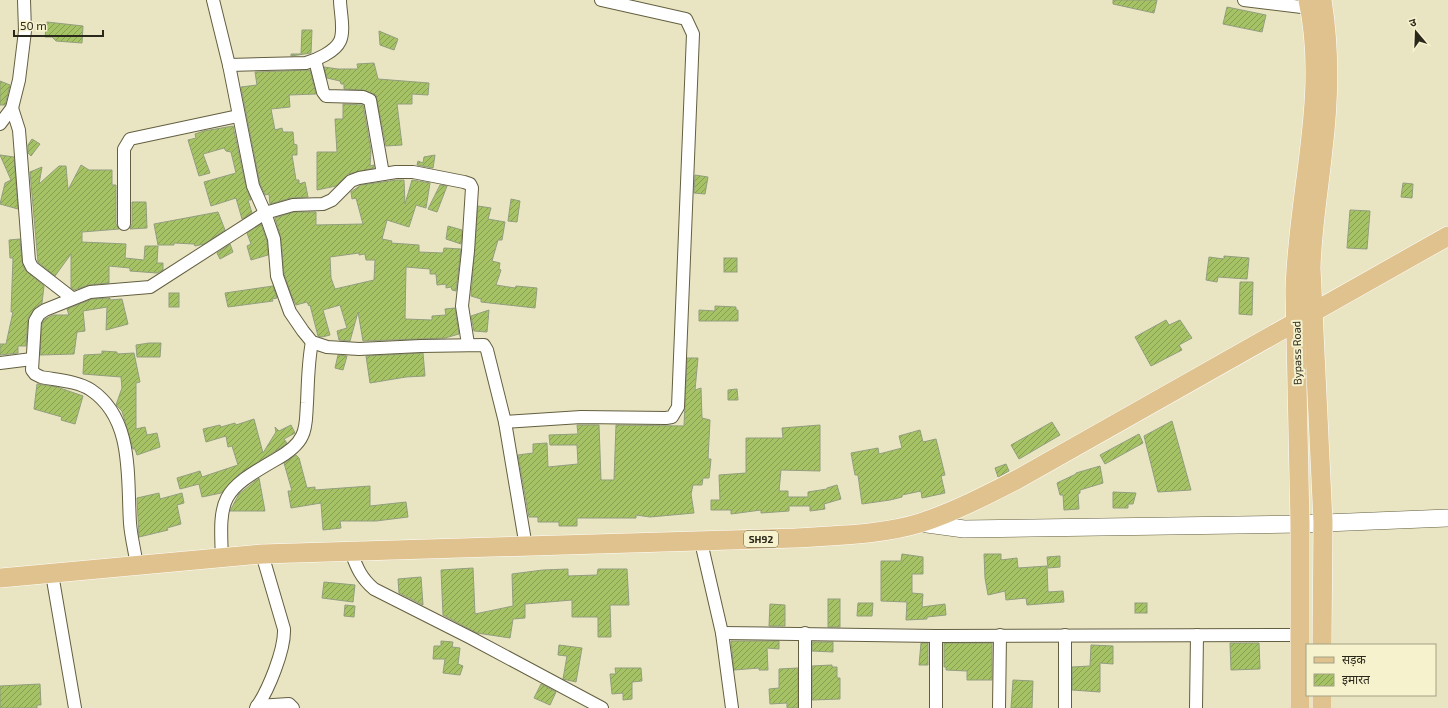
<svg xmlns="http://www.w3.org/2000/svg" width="1448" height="708" font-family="'Exo 2','Noto Sans Devanagari',sans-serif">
	<defs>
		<pattern id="building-hatch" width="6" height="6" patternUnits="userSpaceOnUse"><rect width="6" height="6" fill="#a5c364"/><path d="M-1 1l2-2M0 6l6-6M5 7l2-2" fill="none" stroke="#879e52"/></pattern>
	</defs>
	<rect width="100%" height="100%" fill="#e9e4c1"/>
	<g fill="url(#building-hatch)" stroke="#929e7e" fill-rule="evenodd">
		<polygon points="1113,0 1157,0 1154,13 1113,4"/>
		<polygon points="1227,7 1266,15 1262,32 1223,24"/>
		<polygon points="47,22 83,26 82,43 56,41 52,37 45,37"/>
		<polygon points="302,30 312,30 311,53 291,56 291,54 301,54"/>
		<polygon points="379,31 398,39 394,50 380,45"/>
		<polygon points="374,63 378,79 429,83 428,95 412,94 412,104 397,104 402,145 386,146 376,95 363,90 344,89 344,84 341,84 340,81 327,78 324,67 338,69 358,69 357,64"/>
		<polygon points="310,70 316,94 289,95 290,107 271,109 275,130 282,128 283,132 293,132 294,144 297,145 297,155 292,155 296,180 299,180 299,184 305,182 308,197 291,198 270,204 269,194 265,195 260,184 241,87 257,85 255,72"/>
		<polygon points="0,81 10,85 5,105 0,105"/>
		<polygon points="343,104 363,105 371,151 370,166 374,165 374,168 348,174 336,186 317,190 317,152 337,152 335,119 343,119"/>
		<polygon points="233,126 246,187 251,200 248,200 252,213 242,219 236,198 211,206 204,182 236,173 231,152 226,151 224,148 203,154 210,173 199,176 188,140 196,138 195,134 204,131"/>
		<polygon points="32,139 40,144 31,156 28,153 28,145"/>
		<polygon points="0,155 14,157 18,209 0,204 5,183 11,180"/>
		<polygon points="435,155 433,168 417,165 418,161 423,163 424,157"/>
		<polygon points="81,165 89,170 112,170 112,185 116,185 116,224 119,229 82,232 82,242 126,244 125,258 144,260 145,246 158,246 157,263 163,263 163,270 157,273 130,271 130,268 109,266 109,283 89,285 74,290 71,288 71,254 55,276 38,262 30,172 42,167 39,184 59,166 66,166 68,190"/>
		<polygon points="695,175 708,177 705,194 694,193"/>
		<path d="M397,180h7l1,24 7,-24 18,3 -4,25 -10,-3 -7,22 -22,-7 -5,19 10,2 -1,2 28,2v7l24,1 1,-5 17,1 -5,42 -4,-1 -1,-3 -5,1v-4l-9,1 -1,-11h-6v-5l-24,-2 -1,52 27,1v-4l14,-1 -1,-6 10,-1 4,26 -14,4 -82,3 -5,-29 -8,29 -11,-1 -2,-9 10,-3 -7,-23 -17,5 7,25 -8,2 -4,-1 -8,-31 -1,1 -2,-4 -11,3 -5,-11 -7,-20 -3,-36 -6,-20 19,-6h22v13l47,-1 -7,-26 -4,1 -1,-7 10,-7zM359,253v2l6,-1 1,6h9l-1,20 -39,9 -4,-11 -1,-21z"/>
		<polygon points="1403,183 1413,184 1412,198 1401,197"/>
		<polygon points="440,185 447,186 437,212 428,209"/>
		<polygon points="511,199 520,201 517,222 508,221"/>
		<polygon points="132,202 146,202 147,228 130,229 132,224"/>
		<polygon points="478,206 491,208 488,219 505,222 502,240 498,240 492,261 500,263 499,269 501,270 496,285 515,288 516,286 537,288 535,308 481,302 481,299 471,296"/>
		<polygon points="1350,210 1370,211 1367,249 1347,248"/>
		<polygon points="218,212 225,230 204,244 195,246 194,244 174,243 174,245 158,245 154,224"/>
		<polygon points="261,224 267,241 268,255 251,260 247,246 251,244 247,233"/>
		<polygon points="448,226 462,230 461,244 446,239"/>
		<polygon points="20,239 22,262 25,270 44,286 42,303 35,308 28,318 26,346 18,346 18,353 0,355 0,344 6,344 13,312 11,312 13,258 10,258 9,240"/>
		<polygon points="230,244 233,252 220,259 217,253"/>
		<polygon points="1224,256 1249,258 1247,279 1218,277 1217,282 1206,280 1209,257 1224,259"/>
		<rect x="724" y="258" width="13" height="14"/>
		<polygon points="1240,282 1253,282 1252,315 1239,314"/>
		<polygon points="273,286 277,298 272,299 273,301 228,307 225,293"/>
		<rect x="169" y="293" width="10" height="14"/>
		<polygon points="110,298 110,300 122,299 128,324 106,330 107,307 83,311 85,331 77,332 74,354 40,355 42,323 45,319 53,315 69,315 67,309 92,299"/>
		<polygon points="715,306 736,307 736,310 738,310 738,321 699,321 699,310 715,311"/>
		<polygon points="489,310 487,332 474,331 471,316"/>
		<polygon points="1166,320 1169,325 1180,320 1192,338 1179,345 1182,350 1151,366 1135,337"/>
		<polygon points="149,343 161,343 160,357 137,357 136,345"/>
		<polygon points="102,351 117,352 117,354 134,353 140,382 136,383 136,429 145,427 147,435 157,433 160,447 137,455 135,449 133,449 122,411 116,405 122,388 121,377 83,374 84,355 102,354"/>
		<polygon points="423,353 425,376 406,377 370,383 366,356"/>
		<polygon points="338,355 347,356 343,370 335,368"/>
		<polygon points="687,358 698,358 695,390 701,388 702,418 710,420 708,459 711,459 709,478 703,478 702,485 693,485 691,494 694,513 650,517 636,515 636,518 577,518 577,526 559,526 559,522 538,522 538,517 529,517 518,455 533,453 533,444 547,443 548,467 578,464 577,445 550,445 549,435 578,434 577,425 599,425 601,480 614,480 616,425 684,426"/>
		<polygon points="37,384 57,387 83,396 75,424 61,420 62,417 34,409"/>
		<polygon points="737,389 738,400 728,400 728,390"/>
		<polygon points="254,419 263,453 276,432 275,427 279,431 291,425 295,433 284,439 287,443 282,447 239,474 221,493 202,497 199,484 180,489 177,478 200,471 202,477 238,465 232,446 228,447 226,436 206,442 203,429 220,425 221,427 235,423 236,425"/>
		<polygon points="1172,421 1191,490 1158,492 1144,436"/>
		<polygon points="1052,422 1060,435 1019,459 1011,445"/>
		<polygon points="820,425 820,471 781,470 779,491 788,491 788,497 808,497 808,492 827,489 827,488 837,485 841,499 824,504 825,509 810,511 810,506 789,506 789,511 761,513 761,510 731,514 731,510 711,510 711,500 720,500 719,475 746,473 746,438 783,438 782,428"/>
		<polygon points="920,430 923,442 936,439 945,475 941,476 945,493 922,498 921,491 902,495 902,497 890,500 862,504 858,475 855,475 851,453 878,448 879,454 902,448 899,436"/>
		<polygon points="1139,434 1143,443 1105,464 1100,455"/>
		<polygon points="296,455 299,458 307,488 315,487 315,490 370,486 370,506 406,502 408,517 376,521 340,521 341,528 323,530 321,503 291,508 288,491 292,491 284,463"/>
		<polygon points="1006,464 1009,471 998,477 995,468"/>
		<polygon points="1100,466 1103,483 1080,490 1080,493 1078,494 1079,509 1064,510 1063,495 1060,495 1057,483 1076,474 1076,473"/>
		<polygon points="259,478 265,511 230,511 239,494"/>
		<polygon points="1113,492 1136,493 1133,504 1128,504 1128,508 1113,508"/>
		<polygon points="159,493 160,499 182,493 184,503 177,505 181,524 167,528 168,530 139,537 137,498"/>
		<polygon points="902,554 923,557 923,574 912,574 912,593 923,594 922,607 945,604 946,615 927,617 927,619 906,620 907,602 881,601 881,561 901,561"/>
		<polygon points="984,554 1001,554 1001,560 1017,558 1018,568 1047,566 1048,592 1063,591 1064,602 1027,605 1026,598 1006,600 1005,591 988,595 985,578"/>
		<polygon points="1060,556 1060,567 1048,568 1047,557"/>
		<polygon points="473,568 475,614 513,606 512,574 543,570 568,569 568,576 597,575 598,569 627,569 629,605 610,605 611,637 598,637 598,617 572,617 572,600 525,604 525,618 513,619 510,638 477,633 443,615 441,570"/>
		<polygon points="421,577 423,605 399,593 398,579"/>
		<polygon points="324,582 355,585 353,602 322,598"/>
		<rect x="828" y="599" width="12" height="28"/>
		<polygon points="858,603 873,603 872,616 857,616"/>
		<rect x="1135" y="603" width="12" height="10"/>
		<polygon points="770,604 785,605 785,626 769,626"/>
		<polygon points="345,605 355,606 354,617 344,616"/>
		<polygon points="441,641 453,642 452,647 460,648 458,664 463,666 460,675 443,673 445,659 433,659 434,646 441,646"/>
		<polygon points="731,641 779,641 779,649 767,648 768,670 759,670 759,668 734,670"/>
		<polygon points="812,642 833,642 833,652 812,651"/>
		<polygon points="921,643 928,643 928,665 919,665"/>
		<polygon points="944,643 992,643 992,680 967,680 967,671 946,670 946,667 944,667"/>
		<polygon points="1230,643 1259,643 1260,669 1231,670"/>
		<polygon points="559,645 582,648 576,682 563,679 567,656 558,655"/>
		<polygon points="1091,645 1113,646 1113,664 1100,663 1100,692 1072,690 1072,667 1090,666"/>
		<polygon points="832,665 832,667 837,667 837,678 840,678 840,699 812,700 812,666"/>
		<polygon points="615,668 641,668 642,681 632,682 632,699 623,700 623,693 612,694 610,674 616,674"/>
		<polygon points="798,668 798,708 787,708 787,703 770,704 769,689 779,688 779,669"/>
		<polygon points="1013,680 1033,681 1032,708 1011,708"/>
		<polygon points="40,684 41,705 37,705 37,708 0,708 0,686"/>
		<polygon points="541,684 556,692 550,705 534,698"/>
	</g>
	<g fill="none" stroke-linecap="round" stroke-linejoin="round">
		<g stroke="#635f40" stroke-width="14">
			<g id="street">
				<polyline points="213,0 229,65 253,186 265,213 274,239 277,276 290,312 303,331 312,342 327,347 359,349 421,346 484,345 487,350 505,422 526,547"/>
				<polyline points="1244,0 1310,8"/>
				<polyline points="315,60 323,92 326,96 363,97 370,100 383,174"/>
				<path d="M229,65l77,-2c10,-3 29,-11 34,-22 5,-11 0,-30 0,-41"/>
				<polyline points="12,108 19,130 29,261 32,267 72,298"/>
				<polyline points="0,124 12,108 19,80 25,31 24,0"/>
				<polyline points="124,224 124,149 130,139 238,116"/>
				<polyline points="0,363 32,359"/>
				<polyline points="505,422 581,417 666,418 672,417 678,407 693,34 686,19 601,0"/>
				<polyline points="701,542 722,633 732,708"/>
				<path d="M351,552c6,16 10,26 23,37l97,49 131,70"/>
				<path d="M222,558c-3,-61 -1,-67 53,-98 9,-5 22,-13 27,-24 5,-9 4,-22 5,-33 1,-20 1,-41 5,-61"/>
				<path d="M137,566c-2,-14 -6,-29 -7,-43 -3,-45 4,-104 -39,-133 -13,-9 -35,-10 -50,-13l-6,-3 -3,-4 3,-49 4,-7 6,-4 45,-18 60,-5 115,-74 28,-8 30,-1 9,-4 19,-19 8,-3 37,-6h17l51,10 6,2 2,4 -4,63 -6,55 6,38"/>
				<polyline points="52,574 75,708"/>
				<polyline points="722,633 936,636 1300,635"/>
				<polyline points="1065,635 1065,708"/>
				<polyline points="257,706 289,704 293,708"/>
				<path d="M256,708c12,-17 29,-58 28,-79l-22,-75"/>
				<polyline points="805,708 805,633"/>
				<polyline points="936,708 936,636"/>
				<polyline points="999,708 1000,635"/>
				<polyline points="1196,708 1197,635"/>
			</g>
		</g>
		<g stroke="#635f40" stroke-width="18">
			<polyline id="secondary" points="920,523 964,529 1300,524 1448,518"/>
		</g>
		<g stroke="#fff" stroke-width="20">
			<g id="primary">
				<path d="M0,578l262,-24 534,-16c41,-3 85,-3 124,-15 34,-11 67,-28 98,-44l430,-243"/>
				<path d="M1322,645l1,-123 -12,-254c1,-40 8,-79 12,-119 6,-49 7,-100 -1,-149"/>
				<path d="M1300,708v-184l-5,-233c2,-96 34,-195 13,-291"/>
				<polyline points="1322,708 1322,695"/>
			</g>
		</g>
		<use href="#street" stroke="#fff" stroke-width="12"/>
		<use href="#secondary" stroke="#fff" stroke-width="17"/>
		<use href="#primary" stroke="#dfc28e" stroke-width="19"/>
	</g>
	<g text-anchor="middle" stroke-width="4" stroke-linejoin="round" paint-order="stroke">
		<rect fill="#f6f2ce" stroke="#676550" stroke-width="1" x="744" y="531" width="34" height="16" rx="3"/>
		<g font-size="10" font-weight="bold" fill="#2a281a">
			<text x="761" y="543">SH92</text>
		</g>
		<g font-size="11" fill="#2a281a" stroke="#f6f2ce">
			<text transform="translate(1297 353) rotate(-91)" y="4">Bypass Road</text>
		</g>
	</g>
	<rect x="1306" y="644" width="130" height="52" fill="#f6f2ce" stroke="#a4a186"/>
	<rect x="1314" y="657" width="20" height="6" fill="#dfc28e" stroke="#a4a186"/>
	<text x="1342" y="664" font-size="12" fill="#2a281a">सड़क</text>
	<rect x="1314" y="674" width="20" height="12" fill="url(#building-hatch)" stroke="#a4a186"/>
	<text x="1342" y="684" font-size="12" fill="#2a281a">इमारत</text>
	<g transform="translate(1416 32) rotate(341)" stroke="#f6f2ce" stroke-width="3" paint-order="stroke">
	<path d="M0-3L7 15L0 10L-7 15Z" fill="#2a281a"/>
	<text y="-6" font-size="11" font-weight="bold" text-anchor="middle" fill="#2a281a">उ</text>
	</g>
	<path d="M14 30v6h89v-6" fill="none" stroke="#2a281a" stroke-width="2"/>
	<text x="20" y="30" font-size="12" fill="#2a281a" stroke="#f6f2ce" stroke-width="3" paint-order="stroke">50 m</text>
</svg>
